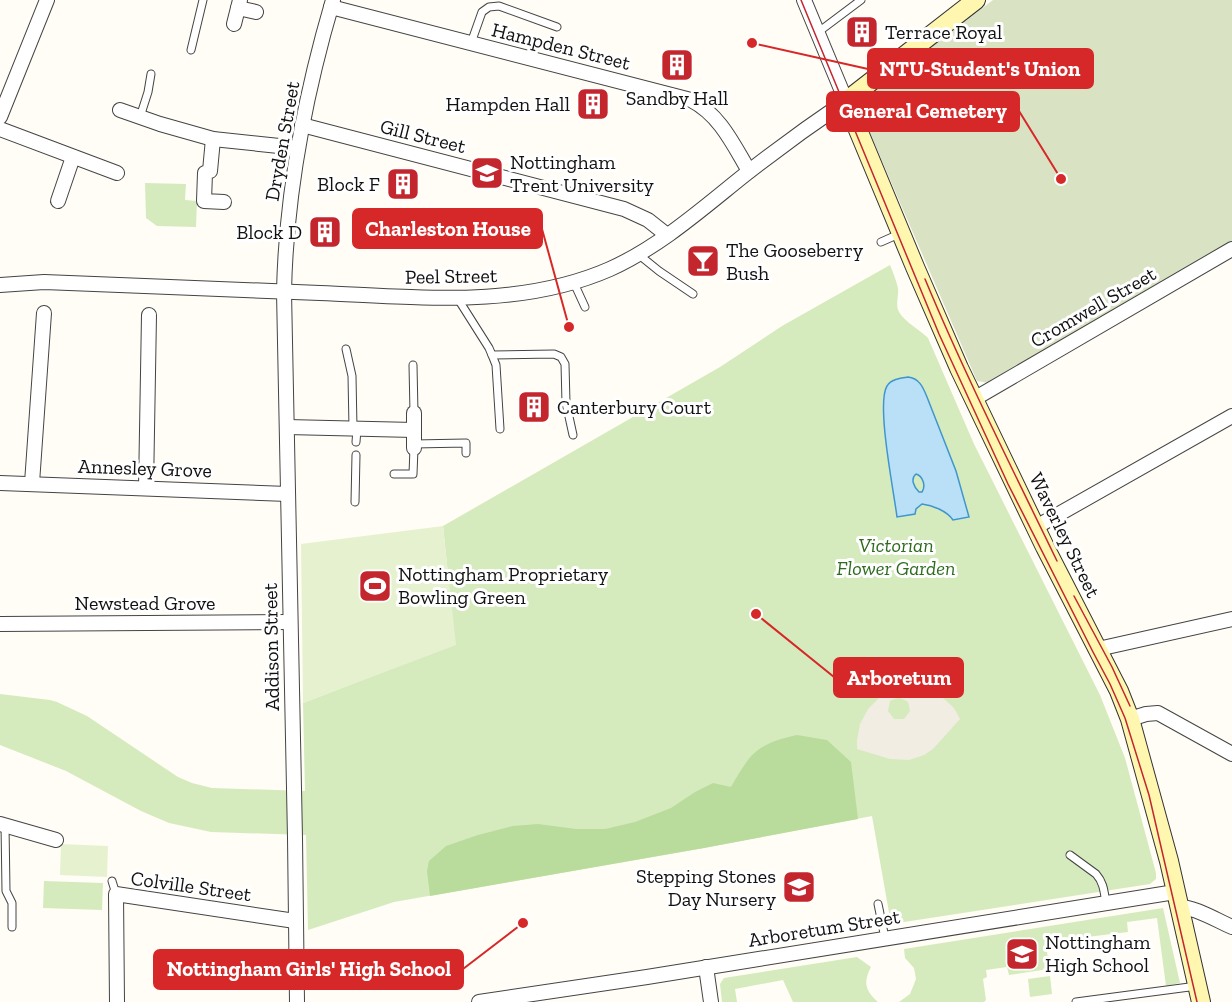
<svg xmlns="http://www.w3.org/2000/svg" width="1232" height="1002" font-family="'Zilla Slab',serif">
	<rect width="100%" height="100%" fill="#fffdf5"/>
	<g fill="#d5ebbd">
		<polygon points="145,183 186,184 185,200 197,201 196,227 157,226 146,218"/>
		<path d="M890,265c3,7 6,15 8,23 1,8 -3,16 1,24 7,11 20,17 29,26l46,106 126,251 25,63 31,115v6l-6,5 -259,40 -19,-108 -168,32 -310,54 -86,28 -2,-95 -95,-3 -42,-9 -28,-12 -75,-40 -66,-26v-51l50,6 7,2 30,14 91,61 14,6 20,5 93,3 -2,-88 152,-59 -12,-118 277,-159 62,-41z"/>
		<polygon points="44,881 103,883 102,910 43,908"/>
		<polygon points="1163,908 1180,983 1166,986 1157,918 1127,922 1128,932 1046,942 1049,969 1009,975 1007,967 986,970 987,977 983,979 986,1000 984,1002 899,1002 910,994 916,979 914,968 905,958 904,949"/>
		<path d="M857,957l14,10c-8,15 -6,24 7,35h-85l-10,-22 -48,9 2,13h-15l-2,-18 4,-6z"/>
		<polygon points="1050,976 1052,994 1030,997 1028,979"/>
	</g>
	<path fill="#b9dc9c" d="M797,735l30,5 24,22 7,57 -154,29 -274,48 -3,-25 2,-10 17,-15 32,-11 35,-9 25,-2 38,5h29l30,-7 36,-14 24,-16 18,-9 18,4c20,-35 26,-43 66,-52z"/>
	<polygon fill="#d9e3c4" points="993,0 1232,0 1232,242 989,383 977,381 860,110 865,98"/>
	<g fill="#e6f2cf">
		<polygon points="443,526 456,645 303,703 301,544"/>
		<polygon points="61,844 108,846 107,877 60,875"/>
	</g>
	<path fill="#f1ede2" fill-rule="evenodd" d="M915,688l27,9 12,11 6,11 -17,19 -10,11 -9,6 -15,5 -19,-1 -33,-10v-9l3,-16 8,-15 11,-11 11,-6zM899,697l9,5 2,9 -6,8h-10l-6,-8 2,-10z"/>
	<path fill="#b9e0f7" stroke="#3f96cf" stroke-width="1.5" fill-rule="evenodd" d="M908,377c11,1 15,10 19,20l29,74 13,46 -16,3c-6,-9 -21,-15 -31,-16l-6,5 -1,5 -18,3c-3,-25 -21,-113 -10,-131 4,-7 14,-8 21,-9zM916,474c7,2 10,12 6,18h-3c-5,-5 -9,-13 -3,-18z"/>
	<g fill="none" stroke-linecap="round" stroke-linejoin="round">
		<g stroke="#444" stroke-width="9">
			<g id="lane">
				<polyline points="817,33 861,0"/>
				<polyline points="471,43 482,12 489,7 499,6 557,27"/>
				<polyline points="191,50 203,0"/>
				<polyline points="140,117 148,92 151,74"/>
				<polyline points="881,242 899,234"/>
				<polyline points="638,254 659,271 693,294"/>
				<polyline points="574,283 585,307"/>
				<polyline points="458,299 489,348 492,355 554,354 561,357 565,364 566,403 573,435"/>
				<polyline points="346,349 352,376 353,428"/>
				<polyline points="492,355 496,365 500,429"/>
				<polyline points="413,365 414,413"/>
				<polyline points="356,442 357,429"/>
				<polyline points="414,444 466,443 466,453"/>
				<polyline points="394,474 413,474 414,448"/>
				<polyline points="355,502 356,455"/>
				<polyline points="5,825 6,891 12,903 12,927"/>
				<path d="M1070,855l26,19c8,9 8,18 10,29"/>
				<polyline points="112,881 116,894"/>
				<polyline points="878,904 885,938"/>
				<polyline points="1076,1002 1197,986"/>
			</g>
		</g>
		<g stroke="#444" stroke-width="16">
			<g id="street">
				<path d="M331,7l360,93c29,15 42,44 58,71"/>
				<polyline points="238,8 256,12"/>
				<polyline points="234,24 240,0"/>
				<polyline points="120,110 160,124 213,139 298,148"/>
				<polyline points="0,117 47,0"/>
				<polyline points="302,125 624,209 648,220 667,235"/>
				<polyline points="0,129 117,173"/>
				<polyline points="213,139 210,171 205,173 204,201 224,202"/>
				<polyline points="58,201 73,157"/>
				<path d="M0,285l44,-3c92,3 184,8 276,11 97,4 199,16 290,-24 51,-23 94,-62 137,-96 32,-25 65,-49 99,-72l-42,-101"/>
				<polyline points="974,399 1232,249"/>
				<polyline points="414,413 414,448"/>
				<polyline points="287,427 414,430"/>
				<polyline points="0,483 288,494"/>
				<polyline points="32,483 44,313"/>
				<polyline points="146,488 149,315"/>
				<polyline points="1036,527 1232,416"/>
				<polyline points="0,624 290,622"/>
				<polyline points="1098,649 1232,619"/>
				<polyline points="1130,719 1146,714 1158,713 1232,754"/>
				<polyline points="0,824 56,840"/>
				<path d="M1179,907c14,-1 39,14 53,20"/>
				<polyline points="706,967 711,1002"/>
				<polyline points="117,1002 116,894 295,921"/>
				<path d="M297,1002l-2,-164 -11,-546c2,-99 21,-197 49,-292"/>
				<polyline points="479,1002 647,977 1175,892"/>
			</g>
		</g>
		<g stroke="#333" stroke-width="20">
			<polyline id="secondary" points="976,0 846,101 915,267 959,368 1045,547 1119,691 1130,719 1169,861 1201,1002"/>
		</g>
		<use href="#lane" stroke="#fff" stroke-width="7"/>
		<use href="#street" stroke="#fff" stroke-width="14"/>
		<use href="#secondary" stroke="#fff6b0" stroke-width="18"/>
		<g stroke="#c4262e" stroke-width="1.5">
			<polyline points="801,0 939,334 1008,484 1093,652 1110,684 1125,718 1149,795 1197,1002"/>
			<path d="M925,279c40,96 87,189 132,282"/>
			<polyline points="1074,596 1112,667 1130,706"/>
		</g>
	</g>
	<defs>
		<g id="building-square" transform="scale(1.725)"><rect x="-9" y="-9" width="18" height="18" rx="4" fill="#c4262e" stroke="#fff"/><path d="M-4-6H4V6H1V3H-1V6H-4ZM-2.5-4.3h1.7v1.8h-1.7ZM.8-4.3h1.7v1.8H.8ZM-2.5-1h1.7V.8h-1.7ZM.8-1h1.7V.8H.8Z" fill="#fff"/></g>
		<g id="university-square" transform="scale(1.725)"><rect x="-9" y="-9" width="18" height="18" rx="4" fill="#c4262e" stroke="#fff"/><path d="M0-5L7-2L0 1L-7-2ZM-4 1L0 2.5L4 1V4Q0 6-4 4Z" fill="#fff"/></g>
		<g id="bar-square" transform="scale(1.725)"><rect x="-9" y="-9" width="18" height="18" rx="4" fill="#c4262e" stroke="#fff"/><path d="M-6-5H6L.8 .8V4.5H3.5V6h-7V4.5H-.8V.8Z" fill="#fff"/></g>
		<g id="stadium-square" transform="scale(1.725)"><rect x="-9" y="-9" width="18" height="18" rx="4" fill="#c4262e" stroke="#fff"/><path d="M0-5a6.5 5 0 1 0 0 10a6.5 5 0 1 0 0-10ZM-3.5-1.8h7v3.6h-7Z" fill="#fff"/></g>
		<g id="school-square" transform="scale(1.725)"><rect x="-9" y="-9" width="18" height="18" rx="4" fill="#c4262e" stroke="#fff"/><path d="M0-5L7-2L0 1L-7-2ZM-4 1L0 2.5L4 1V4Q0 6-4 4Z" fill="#fff"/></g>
	</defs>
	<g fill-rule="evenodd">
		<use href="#building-square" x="862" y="32"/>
		<use href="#building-square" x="677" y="65"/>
		<use href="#building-square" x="593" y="104"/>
		<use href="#university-square" x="487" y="173"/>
		<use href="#building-square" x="403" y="184"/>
		<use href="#building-square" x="325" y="232"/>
		<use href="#bar-square" x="703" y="261"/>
		<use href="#building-square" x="534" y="407"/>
		<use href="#stadium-square" x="375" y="586"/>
		<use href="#school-square" x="799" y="887"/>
		<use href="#school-square" x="1022" y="954"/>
	</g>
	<g text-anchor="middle" stroke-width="6" stroke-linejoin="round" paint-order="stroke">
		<g font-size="20" fill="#111" stroke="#fff" text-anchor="start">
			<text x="885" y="39">Terrace Royal</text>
			<text x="677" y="105" text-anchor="middle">Sandby Hall</text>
			<text x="570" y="111" text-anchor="end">Hampden Hall</text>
			<text x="510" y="169">Nottingham<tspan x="510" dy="23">Trent University</tspan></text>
			<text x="380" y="191" text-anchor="end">Block F</text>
			<text x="302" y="239" text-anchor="end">Block D</text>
			<text x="726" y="257">The Gooseberry<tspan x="726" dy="23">Bush</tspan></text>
			<text x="557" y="414">Canterbury Court</text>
			<text x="398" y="581">Nottingham Proprietary<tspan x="398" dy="23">Bowling Green</tspan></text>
			<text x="776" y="883" text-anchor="end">Stepping Stones<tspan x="776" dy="23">Day Nursery</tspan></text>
			<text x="1045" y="949">Nottingham<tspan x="1045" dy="23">High School</tspan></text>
		</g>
		<g font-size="20" fill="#111" stroke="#fff">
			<text transform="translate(561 46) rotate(14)" y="7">Hampden Street</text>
			<text transform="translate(423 136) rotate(14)" y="7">Gill Street</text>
			<text transform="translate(282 141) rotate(-80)" y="7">Dryden Street</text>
			<text transform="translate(451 276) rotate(-1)" y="7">Peel Street</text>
			<text transform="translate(1093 307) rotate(-30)" y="7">Cromwell Street</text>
			<text transform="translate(145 468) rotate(2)" y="7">Annesley Grove</text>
			<text transform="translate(1065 535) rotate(64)" y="7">Waverley Street</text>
			<text x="145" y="610">Newstead Grove</text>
			<text transform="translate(271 647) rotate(-91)" y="7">Addison Street</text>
			<text transform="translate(191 886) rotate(8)" y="7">Colville Street</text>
			<text transform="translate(824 928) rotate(-9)" y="7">Arboretum Street</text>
		</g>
		<g font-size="20" font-style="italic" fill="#2f6b1f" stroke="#fff">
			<text x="896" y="552">Victorian<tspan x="896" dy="23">Flower Garden</tspan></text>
		</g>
	</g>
	<path fill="none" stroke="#d62828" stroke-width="2" d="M752 43L868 69M1061 179L1019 111M569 327L542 229M756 614L834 677M523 923L463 969"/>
	<g fill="#d62828" stroke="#fff" stroke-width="2">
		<circle cx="752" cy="43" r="6"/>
		<circle cx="1061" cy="179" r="6"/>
		<circle cx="569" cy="327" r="6"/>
		<circle cx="756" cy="614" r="6"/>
		<circle cx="523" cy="923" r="6"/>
	</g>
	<g fill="#d62828" stroke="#d62828" stroke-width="2">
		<rect x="868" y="49" width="225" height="39" rx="6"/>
		<rect x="827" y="92" width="192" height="39" rx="6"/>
		<rect x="353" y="209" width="189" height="39" rx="6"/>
		<rect x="834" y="658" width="129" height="39" rx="6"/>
		<rect x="154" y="950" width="309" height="39" rx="6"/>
	</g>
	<g font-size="21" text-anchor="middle" font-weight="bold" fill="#fff">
		<text x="980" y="76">NTU-Student's Union</text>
		<text x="923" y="118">General Cemetery</text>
		<text x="448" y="236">Charleston House</text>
		<text x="899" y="685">Arboretum</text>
		<text x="309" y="976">Nottingham Girls' High School</text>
	</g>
</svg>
